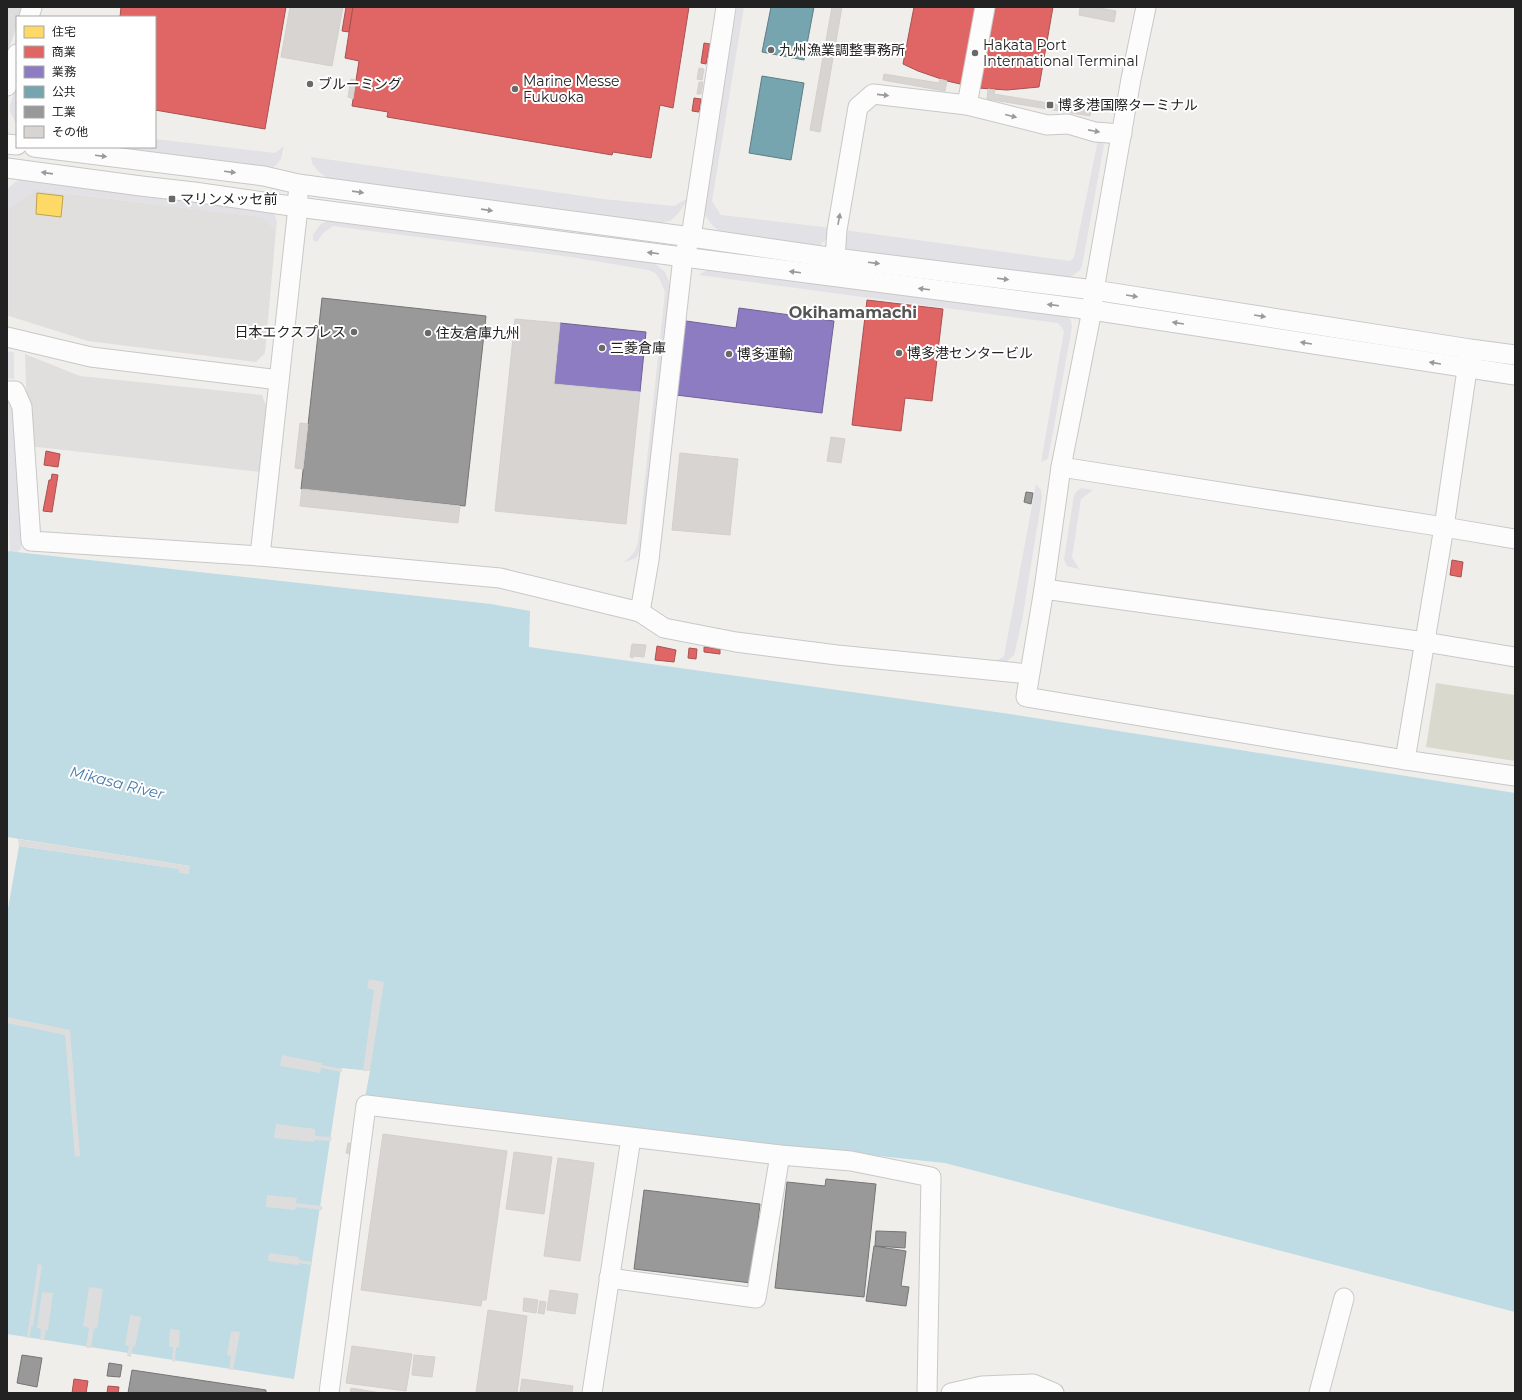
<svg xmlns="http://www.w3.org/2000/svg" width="1522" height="1400" font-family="Montserrat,'Noto Sans JP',sans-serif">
	<rect width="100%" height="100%" fill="#f0eeeb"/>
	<polygon fill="#d9d9cd" points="1436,683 1515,695 1515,761 1426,747"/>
	<g fill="#e0dfde">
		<polygon points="36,190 262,217 276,230 265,353 256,362 88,341 9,316 9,207"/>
		<polygon points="25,354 80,376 262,395 267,408 260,472 28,446"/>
	</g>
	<g fill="#e2e1e5">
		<polygon points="737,7 744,7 712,201 721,215 831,228 830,236 819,246 812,247 723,234 713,226 705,215 705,201"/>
		<polygon points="17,82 17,126 10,111 10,106"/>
		<polygon points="155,139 275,153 284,146 281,159 276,165 269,170 93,147 155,147"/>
		<polygon points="1098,140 1101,140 1104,145 1082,266 1079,271 1072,276 1062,277 905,257 845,250 844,230 1070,261 1074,257"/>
		<polygon points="311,157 603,199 674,206 690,197 677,215 670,221 656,224 328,179 318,171 312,163"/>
		<polygon points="26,179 274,211 277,222 276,230 262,217 36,190 9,207 9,316 7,315 7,189 18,180"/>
		<polygon points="329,219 650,259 665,272 670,284 669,292 642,546 636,558 623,563 634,553 638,543 665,292 659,278 655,273 648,270 571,257 333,226 323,233 317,242 313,240 313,235 320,225"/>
		<polygon points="710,268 1060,315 1071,319 1072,327 1048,459 1041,462 1064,331 1058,323 699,275"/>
		<polygon points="10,351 14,353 14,379 7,378 7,353"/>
		<polygon points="10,399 13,399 21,548 18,552 7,719 10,551 7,470 7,402"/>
		<polygon points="1036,484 1041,490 1042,497 1022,621 1014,655 1007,661 1002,664 994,663 1004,656"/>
		<polygon points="1081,488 1093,490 1081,499 1072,557 1079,569 1067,566 1064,559 1074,496 1076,492"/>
	</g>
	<polygon fill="#bfdbe3" points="7,551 491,604 530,611 529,647 1003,713 1515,793 1515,1312 945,1163 588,1125 365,1098 370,1071 341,1068 294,1379 7,1334 7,914 19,846 180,869 190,866 7,837"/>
	<g fill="#dedddd">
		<polygon points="7,7 24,7 20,17 17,17 17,26 7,54"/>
		<polygon points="18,839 190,866 189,874 179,873 179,869 19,846"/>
		<polygon points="369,979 384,982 370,1071 363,1071 374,990 367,988"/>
		<polygon points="7,1017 70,1030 80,1156 75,1157 65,1035 7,1023"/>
		<polygon points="282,1055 322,1063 322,1065 342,1069 342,1072 321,1068 320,1073 280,1066"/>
		<polygon points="276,1124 315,1129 315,1136 332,1137 331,1141 314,1140 314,1142 274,1138"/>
		<polygon points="267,1195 297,1198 296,1203 322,1206 322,1210 296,1207 295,1210 266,1207"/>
		<polygon points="269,1253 299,1257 299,1260 312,1262 312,1265 299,1263 298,1265 268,1261"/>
		<polygon points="38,1264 42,1265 33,1326 31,1326 30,1338 27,1338"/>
		<polygon points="89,1287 103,1289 97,1329 94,1328 91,1348 86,1348 89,1328 83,1326"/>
		<polygon points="42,1292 53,1293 48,1330 46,1330 44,1340 40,1340 41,1329 37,1328"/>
		<polygon points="130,1315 141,1317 135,1347 133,1346 131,1357 127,1356 129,1346 125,1345"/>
		<polygon points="170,1329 180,1330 179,1347 176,1348 175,1362 172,1361 173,1347 169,1347"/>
		<polygon points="231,1331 240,1332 233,1370 229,1370 231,1356 227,1355"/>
	</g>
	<polygon fill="#ffd966" stroke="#bda252" points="37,193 63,196 61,217 36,214"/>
	<g fill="#e06666" stroke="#a75252">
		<polygon points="121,7 286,7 265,129 155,110 155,17 120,17"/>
		<polygon points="346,7 353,7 349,32 342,31"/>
		<polygon points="353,7 689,7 673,108 660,105 651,158 613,152 612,155 387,117 388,112 352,106 359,61 345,58"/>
		<polygon points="914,7 1053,7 1039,87 1007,90 978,88 947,81 918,71 903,64"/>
		<polygon points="704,43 710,44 706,64 701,63"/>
		<polygon points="694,98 701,99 699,112 692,111"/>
		<polygon points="867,300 943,309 932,401 905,398 901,431 852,425"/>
		<polygon points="46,451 60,454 58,467 44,465"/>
		<polygon points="52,474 58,475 52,512 43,511 49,480 51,480"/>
		<polygon points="1452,560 1463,562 1461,577 1450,575"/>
		<polygon points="657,646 676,650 674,662 655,660"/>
		<polygon points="704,647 720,649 720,654 704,652"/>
		<polygon points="689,648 697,649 696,659 688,658"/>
		<polygon points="74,1379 88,1381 86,1393 72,1393"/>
		<polygon points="108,1386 119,1387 118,1393 107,1393"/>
	</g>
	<g fill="#8e7cc3" stroke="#6e6193">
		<polygon points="739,308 834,321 822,413 676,395 686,321 736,328"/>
		<polygon points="560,323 646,332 640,392 554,384"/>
	</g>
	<g fill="#76a5af" stroke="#5d7e85">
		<polygon points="771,7 814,7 804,60 762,52"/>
		<polygon points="762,76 804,83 791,160 749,153"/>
	</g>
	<g fill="#999" stroke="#757575">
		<polygon points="322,298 486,316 465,506 301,489"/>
		<polygon points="1026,492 1033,493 1031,504 1024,502"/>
		<polygon points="826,1179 876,1184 864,1297 775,1288 787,1182 825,1186"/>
		<polygon points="644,1190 760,1204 751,1283 634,1269"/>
		<polygon points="876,1231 906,1232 905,1248 875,1246"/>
		<polygon points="874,1246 906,1251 901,1286 909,1287 906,1306 866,1301"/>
		<polygon points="22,1355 42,1358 37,1387 17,1383"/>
		<polygon points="109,1363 122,1365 120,1377 107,1376"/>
		<polygon points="132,1370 266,1390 266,1393 128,1393"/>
	</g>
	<g fill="#d7d4d2" stroke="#d3d0cc">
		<polygon points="290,7 343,7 332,66 281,57"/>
		<polygon points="832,7 842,7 820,132 810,130"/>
		<polygon points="1080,7 1095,7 1116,11 1114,22 1079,15"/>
		<polygon points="699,68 704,69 702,80 697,79"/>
		<polygon points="884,74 939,83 940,79 947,81 945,91 883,80"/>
		<polygon points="351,79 356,80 353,99 348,97"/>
		<polygon points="699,82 703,82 701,94 697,94"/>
		<polygon points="988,89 995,90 994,94 1091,110 1090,116 987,99"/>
		<polygon points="515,319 560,323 554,384 640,392 626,524 495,511"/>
		<polygon points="300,423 308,424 303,469 295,468"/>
		<polygon points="831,437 845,439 841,463 827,461"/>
		<polygon points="680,453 738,459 730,535 672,530"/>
		<polygon points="302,489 460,506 458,523 300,506"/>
		<polygon points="632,644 646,645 644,657 633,656 633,658 630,657"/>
		<polygon points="383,1134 507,1151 486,1300 482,1300 481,1306 361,1290"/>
		<polygon points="348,1143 354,1144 353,1154 346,1153"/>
		<polygon points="514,1152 552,1157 544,1214 506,1209"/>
		<polygon points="558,1158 594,1163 580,1261 544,1256"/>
		<polygon points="550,1290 578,1294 575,1314 547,1310"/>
		<polygon points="524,1298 538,1300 536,1313 523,1311"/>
		<polygon points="540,1301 546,1302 544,1314 538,1313"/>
		<polygon points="488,1310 527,1316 517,1393 476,1393"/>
		<polygon points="352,1346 412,1354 406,1391 346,1383"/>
		<polygon points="414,1355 435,1357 432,1377 412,1375"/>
		<polygon points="522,1379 573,1386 572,1393 520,1393"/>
		<polygon points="351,1388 381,1393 350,1393"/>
	</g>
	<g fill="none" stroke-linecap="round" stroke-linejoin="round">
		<g stroke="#c9c8c7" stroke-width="21">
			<g id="minor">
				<polyline points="1146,7 1131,79 1094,290 1092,310 1061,467 1044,589 1026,697 1405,760 1515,776"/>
				<polyline points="29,17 32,7"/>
				<polyline points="7,86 17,54"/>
				<polyline points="967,105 985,7"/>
				<polyline points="7,144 17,145"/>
				<polyline points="34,147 264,176 298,184 691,237 835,258 1094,290 1470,349 1515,355"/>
				<polyline points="7,168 141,186 194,192 298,207 1092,310 1515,375"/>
				<polyline points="832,271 835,258 837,230 858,107 873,94 967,105 1047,125 1068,124 1095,132 1122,134"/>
				<polyline points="7,337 91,357 279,380"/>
				<polyline points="7,391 15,391 22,407 31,541 260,556 500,578 640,612 664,628 736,642 837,655 1029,674"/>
				<polyline points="1061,467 1444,527 1515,539"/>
				<polyline points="260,556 298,207 298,194"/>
				<polyline points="1044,589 1425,642 1515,657"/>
				<polyline points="640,612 649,560 683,257 691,237 726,7"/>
				<polyline points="1405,760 1444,527 1469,356"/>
				<polyline points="609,1278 756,1298 780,1155"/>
				<polyline points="329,1393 366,1105 780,1155 851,1161 931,1177 927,1393"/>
				<polyline points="592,1393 631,1138"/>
				<polyline points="951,1393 982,1386 1033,1384 1054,1393"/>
				<polyline points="1319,1393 1344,1298"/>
			</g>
		</g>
		<use href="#minor" stroke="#fdfcfc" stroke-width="19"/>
	</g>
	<defs><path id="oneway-solid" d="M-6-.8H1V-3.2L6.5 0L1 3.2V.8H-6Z"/></defs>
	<g fill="#9a9a9a">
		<use href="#oneway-solid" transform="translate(883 95) rotate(6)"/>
		<use href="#oneway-solid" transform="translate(1011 116) rotate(14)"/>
		<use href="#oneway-solid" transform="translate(1094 131) rotate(11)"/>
		<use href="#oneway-solid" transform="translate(101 156) rotate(7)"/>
		<use href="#oneway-solid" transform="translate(230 172) rotate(7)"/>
		<use href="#oneway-solid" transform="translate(47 173) rotate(-172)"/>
		<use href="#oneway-solid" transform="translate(358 192) rotate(8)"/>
		<use href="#oneway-solid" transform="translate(487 210) rotate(8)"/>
		<use href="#oneway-solid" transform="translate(839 219) rotate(-80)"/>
		<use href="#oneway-solid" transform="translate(653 253) rotate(-173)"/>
		<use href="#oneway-solid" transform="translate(874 263) rotate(7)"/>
		<use href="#oneway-solid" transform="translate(795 272) rotate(-173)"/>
		<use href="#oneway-solid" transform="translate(1003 279) rotate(7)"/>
		<use href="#oneway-solid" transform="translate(924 289) rotate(-173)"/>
		<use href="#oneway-solid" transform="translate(1132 296) rotate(9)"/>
		<use href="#oneway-solid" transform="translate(1053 305) rotate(-173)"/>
		<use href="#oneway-solid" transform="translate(1260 316) rotate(9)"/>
		<use href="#oneway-solid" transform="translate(1178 323) rotate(-171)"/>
		<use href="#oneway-solid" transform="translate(1306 343) rotate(-171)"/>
		<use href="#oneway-solid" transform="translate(1435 363) rotate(-171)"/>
	</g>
	<g fill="#6a6968" stroke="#fff" stroke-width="1.5">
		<circle cx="771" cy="50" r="4"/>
		<circle cx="975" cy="53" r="4"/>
		<circle cx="310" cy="84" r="4"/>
		<circle cx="515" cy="89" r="4"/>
		<rect x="1046" y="101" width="8" height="8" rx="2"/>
		<rect x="168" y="195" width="8" height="8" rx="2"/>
		<circle cx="354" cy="332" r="4"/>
		<circle cx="428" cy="333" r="4"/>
		<circle cx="602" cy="348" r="4"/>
		<circle cx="899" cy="353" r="4"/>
		<circle cx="729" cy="354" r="4"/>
	</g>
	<g text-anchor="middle" stroke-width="4" stroke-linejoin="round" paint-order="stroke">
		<g font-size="14" fill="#222" stroke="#fff" text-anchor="start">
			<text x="983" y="50">Hakata Port<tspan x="983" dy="16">International Terminal</tspan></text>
			<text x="779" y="55">九州漁業調整事務所</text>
			<text x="523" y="86">Marine Messe<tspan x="523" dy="16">Fukuoka</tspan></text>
			<text x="318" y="89">ブルーミング</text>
			<text x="1058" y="110">博多港国際ターミナル</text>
			<text x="180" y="204">マリンメッセ前</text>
			<text x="346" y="337" text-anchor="end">日本エクスプレス</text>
			<text x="436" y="338">住友倉庫九州</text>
			<text x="610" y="353">三菱倉庫</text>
			<text x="907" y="358">博多港センタービル</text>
			<text x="737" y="359">博多運輸</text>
		</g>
		<g font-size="15" font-style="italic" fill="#4a7aab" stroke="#fff">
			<text transform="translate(117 783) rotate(14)" y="5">Mikasa River</text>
		</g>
		<g font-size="16" font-weight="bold" fill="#555" stroke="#fff">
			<text x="853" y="318">Okihamamachi</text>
		</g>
	</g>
	<rect width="1522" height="1400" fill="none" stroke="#222222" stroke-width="16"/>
	<rect x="16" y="16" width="140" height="132" fill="#ffffff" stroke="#a7a7a7"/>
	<rect x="24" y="26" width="20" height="12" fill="#ffd966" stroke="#a7a7a7"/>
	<text x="52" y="36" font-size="12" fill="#222222">住宅</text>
	<rect x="24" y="46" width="20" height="12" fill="#e06666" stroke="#a7a7a7"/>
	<text x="52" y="56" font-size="12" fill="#222222">商業</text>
	<rect x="24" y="66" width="20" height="12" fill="#8e7cc3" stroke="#a7a7a7"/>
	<text x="52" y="76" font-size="12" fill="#222222">業務</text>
	<rect x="24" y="86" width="20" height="12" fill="#76a5af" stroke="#a7a7a7"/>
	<text x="52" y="96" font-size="12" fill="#222222">公共</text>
	<rect x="24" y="106" width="20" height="12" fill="#999999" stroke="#a7a7a7"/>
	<text x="52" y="116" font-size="12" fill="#222222">工業</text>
	<rect x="24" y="126" width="20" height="12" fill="#d7d4d2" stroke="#a7a7a7"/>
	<text x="52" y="136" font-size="12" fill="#222222">その他</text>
</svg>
